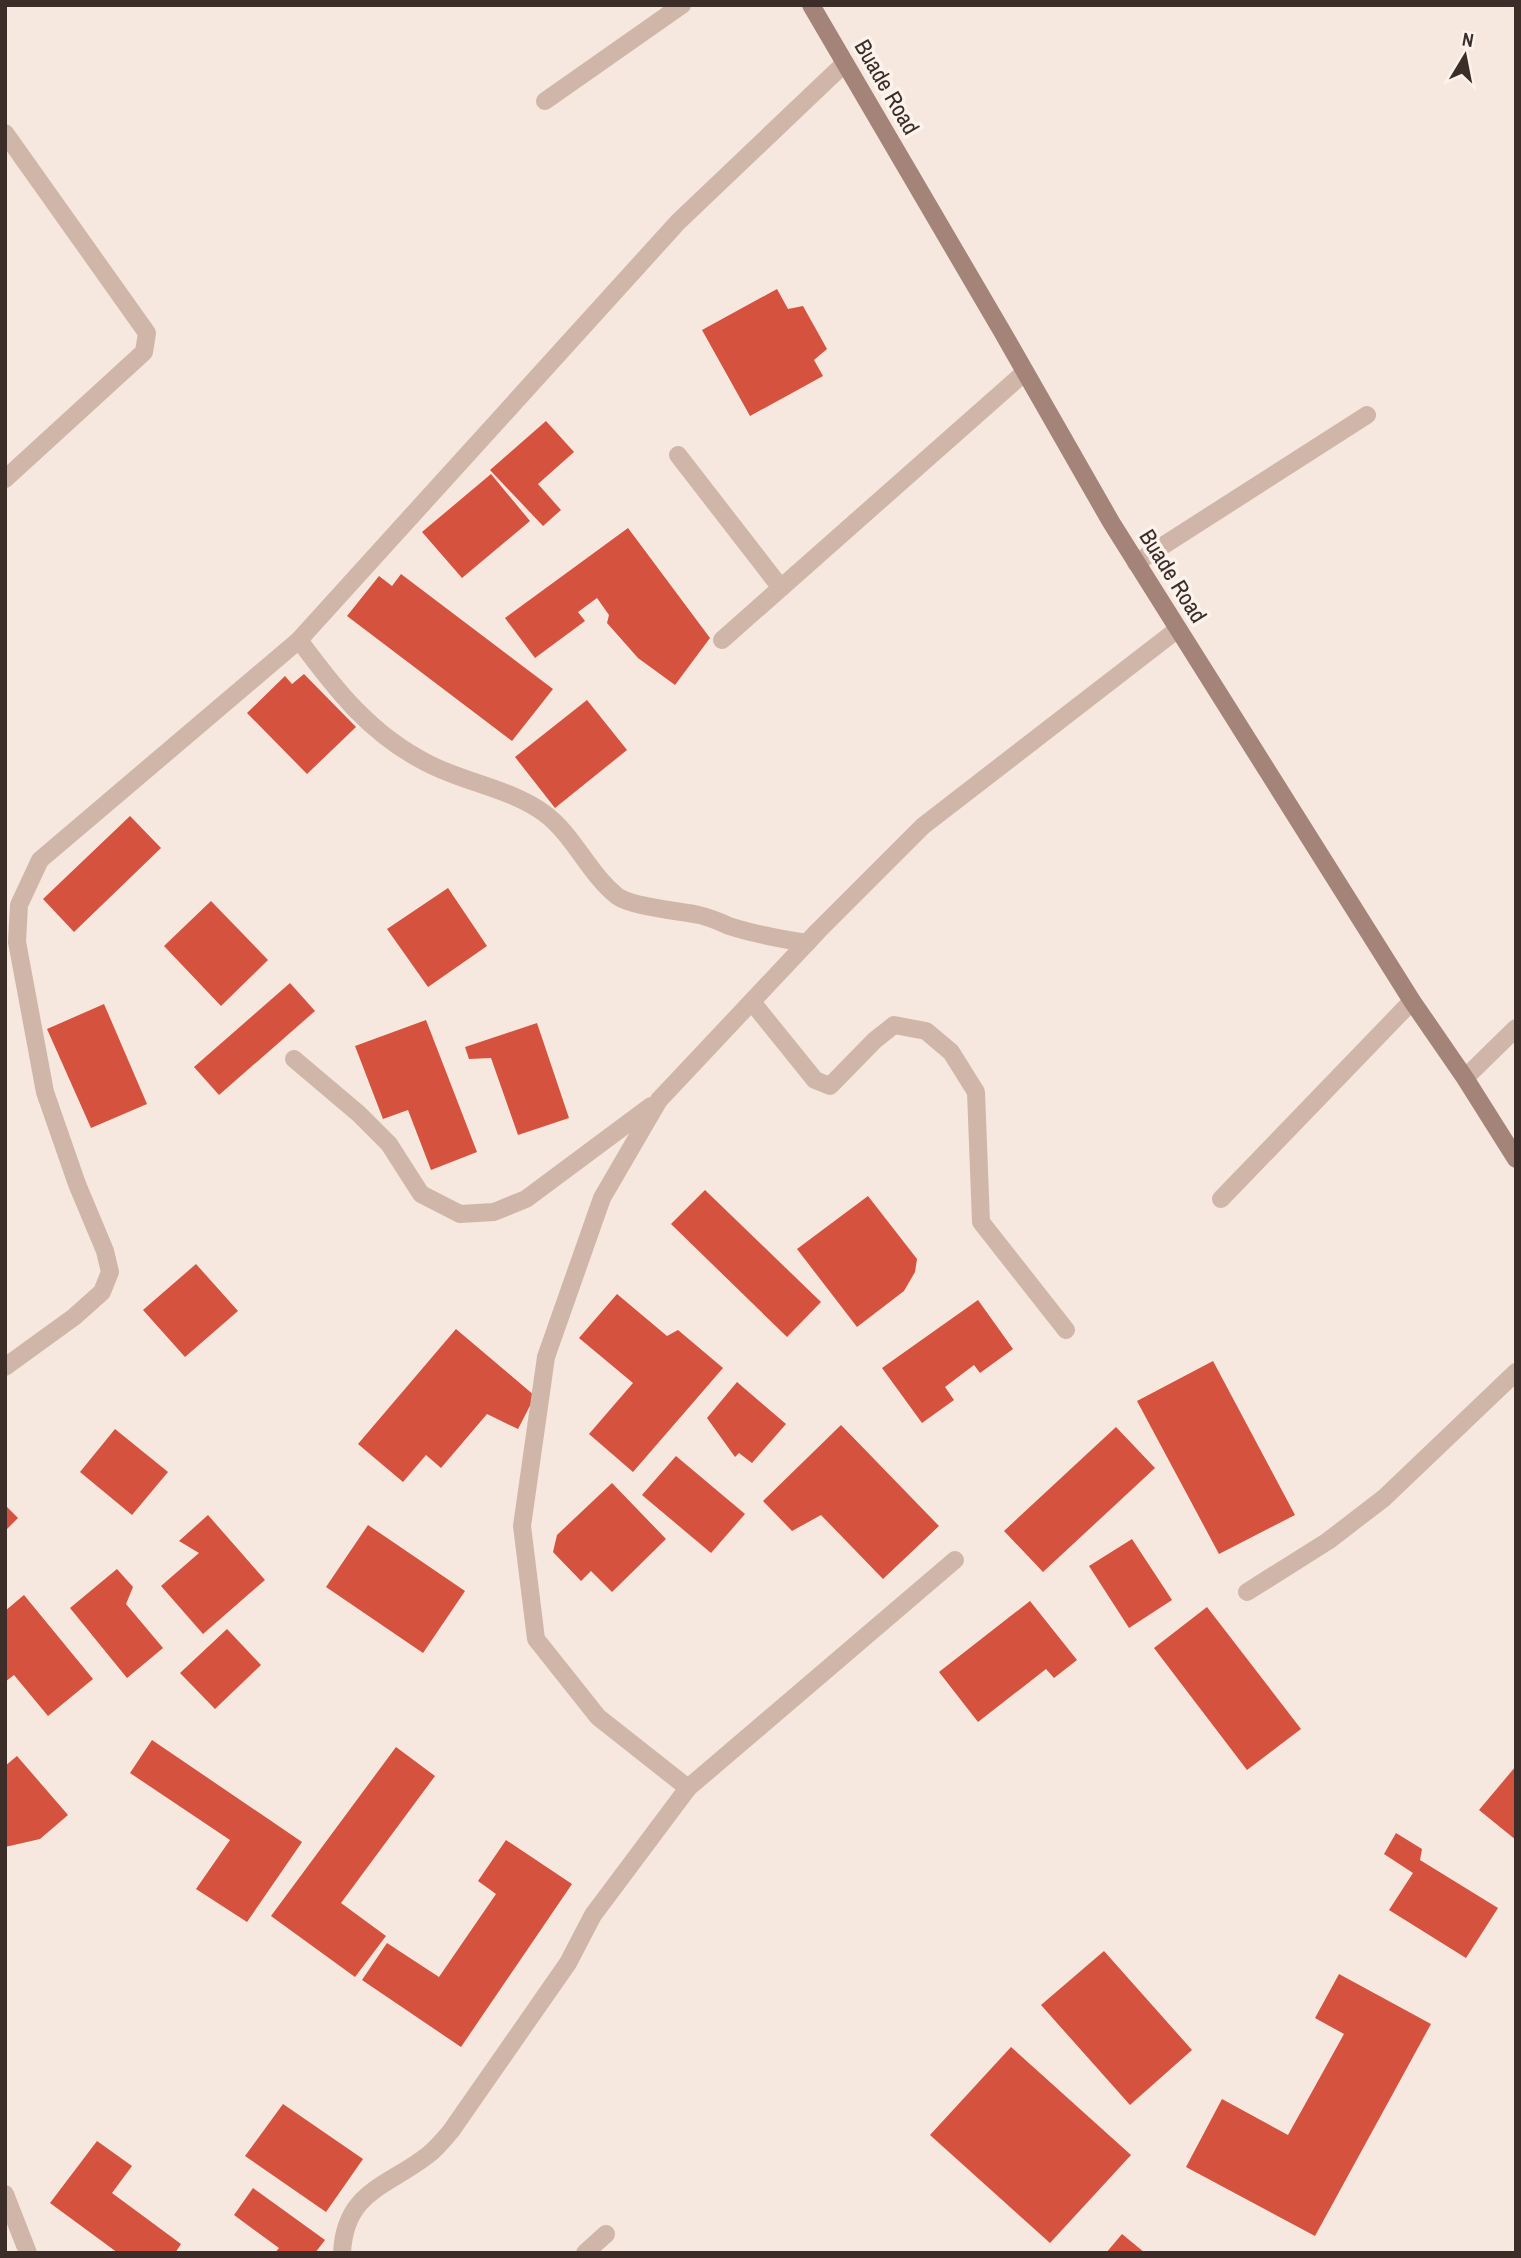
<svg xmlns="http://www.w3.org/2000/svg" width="1521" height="2258" font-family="'Archivo Narrow',sans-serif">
	<rect width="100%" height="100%" fill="#f6e8df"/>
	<g fill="#d4523e">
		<polygon points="777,289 788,309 803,306 827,349 814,360 823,376 750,416 702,330"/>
		<polygon points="546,421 574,452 538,484 561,510 543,526 490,470"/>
		<polygon points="491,474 530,521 462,578 422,532"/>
		<polygon points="628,528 710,638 675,685 638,658 607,623 609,615 597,598 578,612 585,621 535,658 505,618"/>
		<polygon points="401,574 553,689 512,741 347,616 379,576 392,586"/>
		<polygon points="304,674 356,727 307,774 247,713 285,676 292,684"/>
		<polygon points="587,700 627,750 555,808 515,757"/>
		<polygon points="130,816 161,848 74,932 43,899"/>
		<polygon points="448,888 487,946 428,987 387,929"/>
		<polygon points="211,901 268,960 221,1006 164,946"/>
		<polygon points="290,983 315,1011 219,1095 194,1067"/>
		<polygon points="104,1004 147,1104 91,1128 47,1029"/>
		<polygon points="426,1020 477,1152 431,1170 408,1110 383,1119 355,1046"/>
		<polygon points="537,1023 569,1118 518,1135 491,1058 469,1059 465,1047"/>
		<polygon points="705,1190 821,1302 787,1337 671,1224"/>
		<polygon points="868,1196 917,1259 915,1272 904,1291 857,1327 797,1249"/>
		<polygon points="196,1264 238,1311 185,1357 143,1310"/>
		<polygon points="617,1294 667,1336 678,1330 723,1368 633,1472 589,1434 633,1383 579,1338"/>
		<polygon points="978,1300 1013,1349 980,1373 974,1365 945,1387 954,1400 922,1423 882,1368"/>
		<polygon points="456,1329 535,1396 518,1429 487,1414 441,1468 426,1455 403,1482 358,1444"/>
		<polygon points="1213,1361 1295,1515 1219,1554 1137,1401"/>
		<polygon points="737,1382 786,1424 752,1463 739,1453 735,1457 707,1418"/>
		<polygon points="841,1425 939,1526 883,1579 821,1515 792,1531 763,1501"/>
		<polygon points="1116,1427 1155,1468 1043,1572 1004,1531"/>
		<polygon points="115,1429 168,1472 132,1515 80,1472"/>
		<polygon points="676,1456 745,1514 711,1553 642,1495"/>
		<polygon points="612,1483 666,1539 612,1592 591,1571 581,1581 553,1552 557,1535"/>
		<polygon points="5,1505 18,1518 5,1531"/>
		<polygon points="208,1515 265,1580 203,1634 161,1586 199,1553 179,1541"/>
		<polygon points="368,1525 465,1591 423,1653 326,1587"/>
		<polygon points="1132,1539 1172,1600 1129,1628 1089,1566"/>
		<polygon points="117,1569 133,1587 126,1604 163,1648 127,1678 70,1608"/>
		<polygon points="24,1595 93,1679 48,1716 14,1675 5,1682 5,1611"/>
		<polygon points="1030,1601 1077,1660 1054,1678 1046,1669 978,1722 939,1672"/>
		<polygon points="1207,1607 1301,1729 1247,1770 1154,1648"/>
		<polygon points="227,1629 261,1665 215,1709 180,1673"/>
		<polygon points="152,1740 302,1842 247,1922 196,1889 230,1840 130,1773"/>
		<polygon points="396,1747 435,1776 341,1903 386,1936 355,1977 271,1916"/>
		<polygon points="17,1756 68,1815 40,1839 5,1847 5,1766"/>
		<polygon points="1516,1766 1516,1840 1479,1810"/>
		<polygon points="1396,1833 1422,1849 1420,1860 1498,1908 1466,1958 1389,1910 1413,1873 1384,1854"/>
		<polygon points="506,1840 572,1884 461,2047 362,1980 387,1943 439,1977 496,1894 478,1881"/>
		<polygon points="1104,1951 1192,2050 1130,2105 1041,2005"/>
		<polygon points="1339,1974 1431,2024 1315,2236 1186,2167 1222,2099 1288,2135 1344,2034 1315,2018"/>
		<polygon points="1011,2047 1131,2155 1050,2243 930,2135"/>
		<polygon points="283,2104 363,2159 326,2212 245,2156"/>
		<polygon points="97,2141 132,2166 112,2193 181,2244 175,2253 118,2253 50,2203"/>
		<polygon points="253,2188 325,2240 315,2253 275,2253 279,2248 234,2215"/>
		<polygon points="1122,2234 1145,2253 1106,2253"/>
	</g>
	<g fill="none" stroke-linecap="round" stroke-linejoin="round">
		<g stroke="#d0b6a8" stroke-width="18">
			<polyline points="545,101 682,5"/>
			<polyline points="678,455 781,588"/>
			<polyline points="1136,563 1367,415"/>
			<polyline points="722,640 1025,372"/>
			<polyline points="1221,1199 1412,1001"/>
		</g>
		<g stroke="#d0b6a8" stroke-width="18">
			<polyline points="5,133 147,333 144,352 5,479"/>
			<path d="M299,640c37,50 71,94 128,123 38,20 82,25 117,50 30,22 44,60 73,83 14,11 64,15 82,19 11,2 20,7 30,11 25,8 52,13 78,17"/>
			<polyline points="752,1002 815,1080 830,1086 875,1040 894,1025 926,1031 951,1052 976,1092 981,1222 1066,1330"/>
			<polyline points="294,1059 359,1114 389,1144 421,1194 460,1214 494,1212 526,1199 651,1106"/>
			<polyline points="1465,1078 1516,1028"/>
			<polyline points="5,1367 74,1317 102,1292 110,1272 105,1251 77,1184 45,1092 17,942 19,905 40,860 299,640 678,222 844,64"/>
			<polyline points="1247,1592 1328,1541 1384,1498 1516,1372"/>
			<polyline points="688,1788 955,1560"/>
			<polyline points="5,2194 28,2253"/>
			<path d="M342,2253c3,-62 45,-66 86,-98 9,-7 16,-16 23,-24l117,-168 25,-48 95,-127 -90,-71 -62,-78 -14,-113 24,-169 56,-159 57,-98 159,-169 105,-105 255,-197"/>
			<polyline points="585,2253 606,2234"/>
		</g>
		<polyline stroke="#a48479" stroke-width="18" points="811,5 1003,333 1111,522 1412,1001 1465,1078 1516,1159"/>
	</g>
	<g text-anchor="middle" stroke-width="7" stroke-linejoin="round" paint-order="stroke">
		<g font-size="23" fill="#3c2d29" stroke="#fcf3ec">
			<text transform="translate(887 87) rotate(60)" y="8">Buade Road</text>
			<text transform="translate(1173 576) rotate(58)" y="8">Buade Road</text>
		</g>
	</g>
	<rect width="1521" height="2258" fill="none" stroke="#3c2d29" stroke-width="14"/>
	<g transform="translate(1465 56) rotate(10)" stroke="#fcf3ec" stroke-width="5" paint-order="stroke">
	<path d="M0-5L12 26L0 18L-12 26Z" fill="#3c2d29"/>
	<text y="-10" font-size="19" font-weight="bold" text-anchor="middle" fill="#3c2d29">N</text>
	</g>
</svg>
